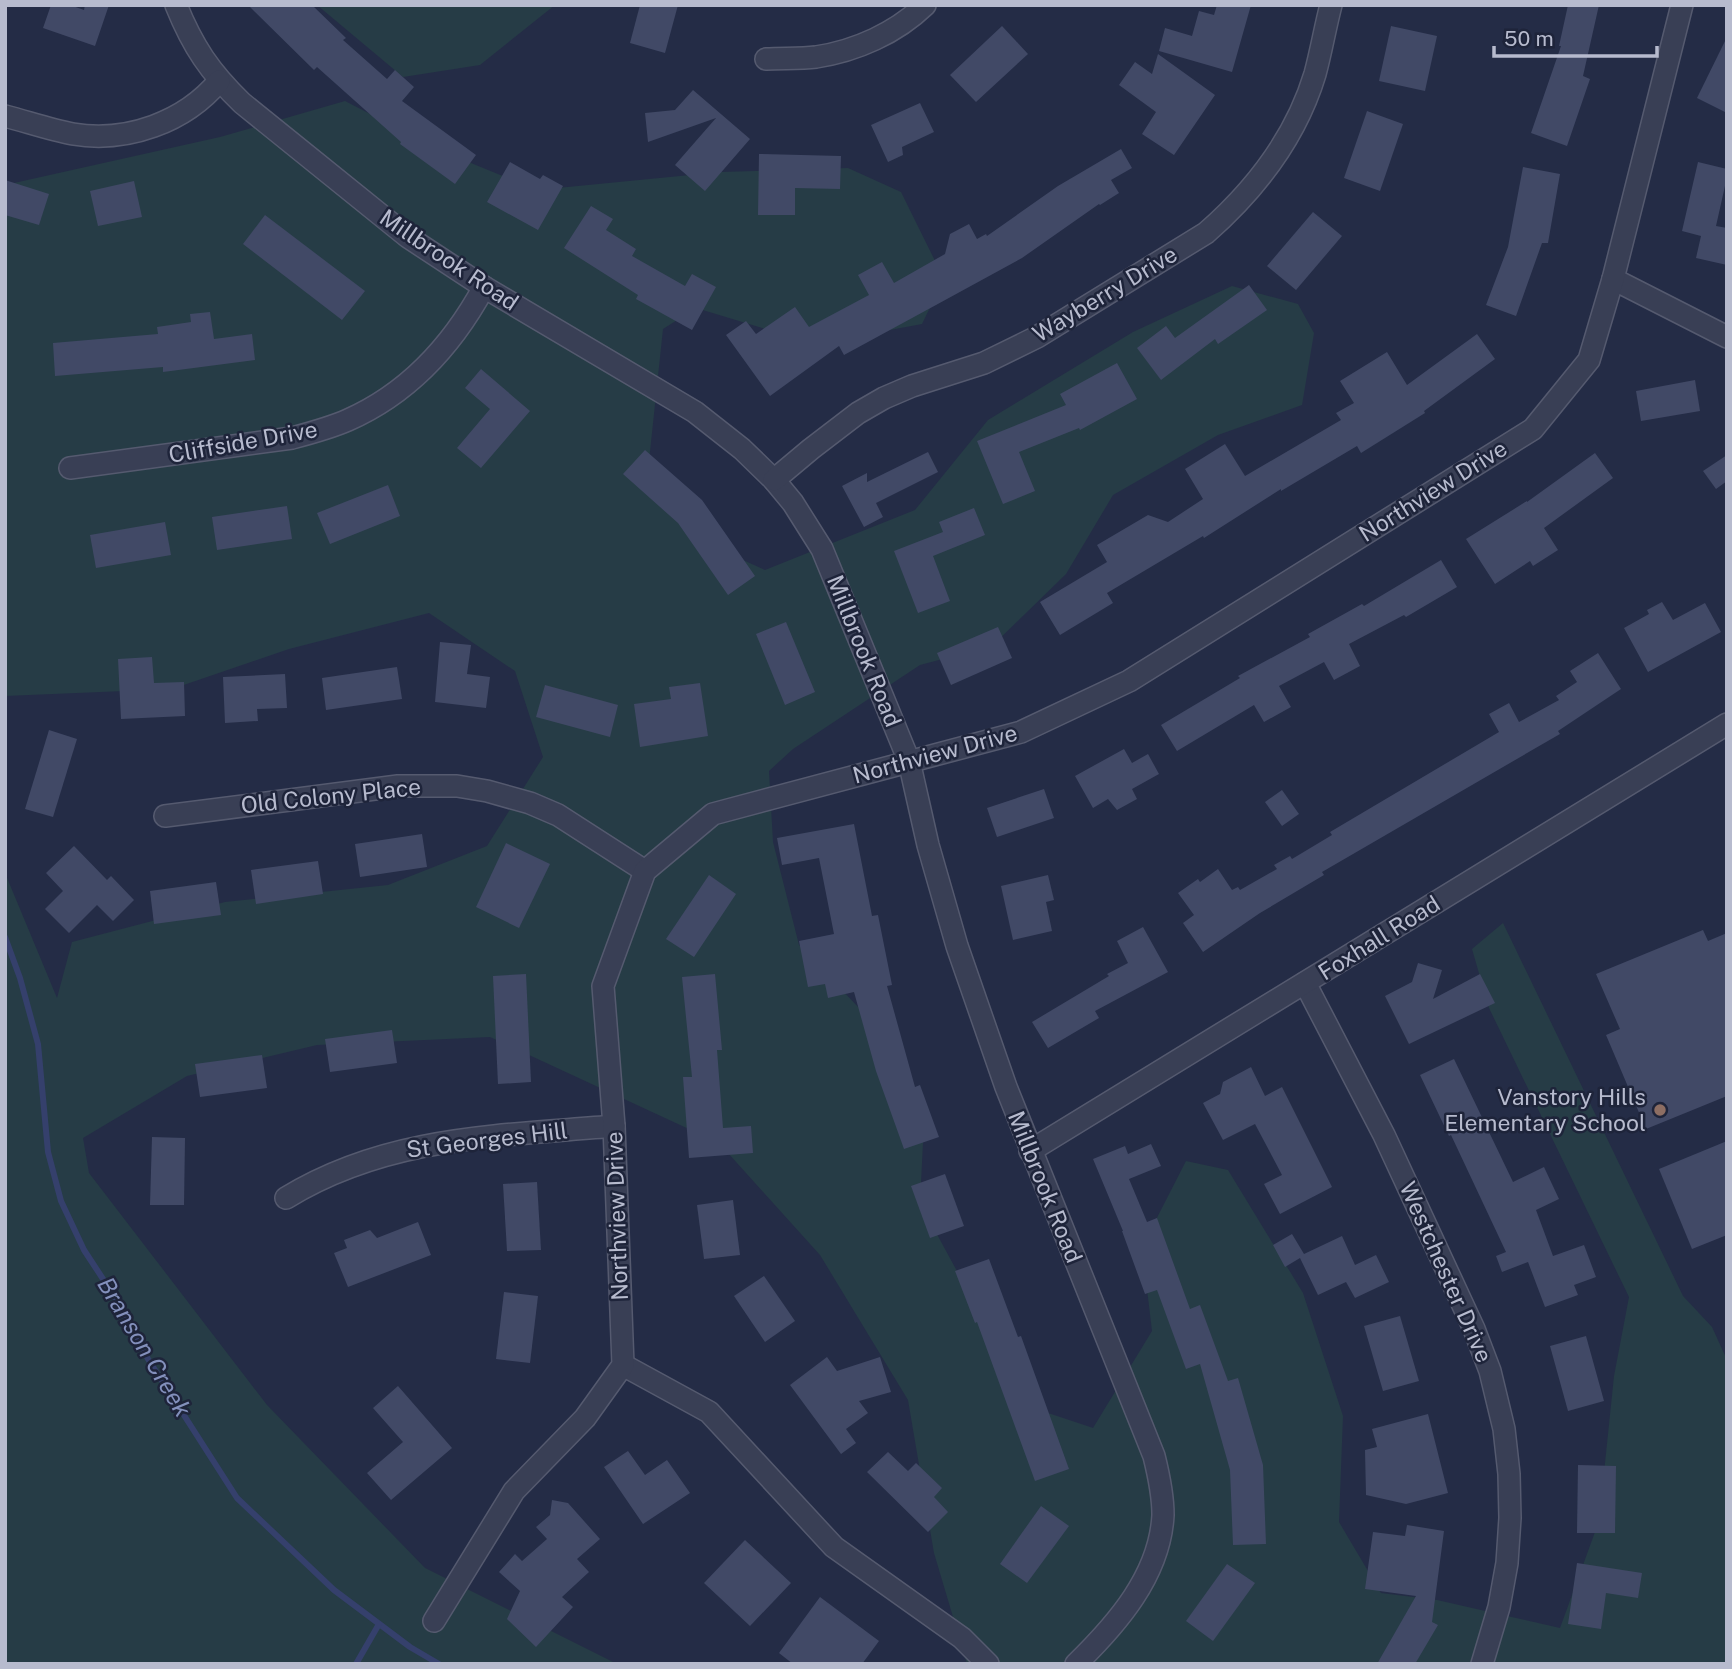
<svg xmlns="http://www.w3.org/2000/svg" width="1732" height="1669" font-family="'Public Sans',sans-serif">
	<rect width="100%" height="100%" fill="#242c46"/>
	<g fill="#263c46">
		<polygon points="317,5 555,5 480,65 403,77"/>
		<polygon points="345,101 444,152 537,190 721,172 848,168 901,192 944,279 922,324 815,344 696,308 663,329 649,461 712,546 765,570 915,510 988,420 1133,332 1232,286 1298,304 1314,333 1302,405 1218,435 1113,495 1066,574 992,646 920,665 793,749 769,771 773,842 799,945 880,1030 925,1103 920,1203 983,1319 1042,1411 1093,1428 1152,1331 1142,1247 1186,1161 1228,1170 1303,1293 1343,1416 1339,1522 1381,1593 1437,1600 1560,1628 1599,1521 1614,1376 1629,1297 1489,1008 1472,949 1503,923 1683,1296 1712,1327 1727,1360 1727,1664 967,1664 934,1553 908,1400 820,1255 719,1143 490,1037 317,1045 187,1076 83,1138 89,1173 267,1405 425,1568 617,1664 5,1664 5,873 57,998 72,942 225,902 388,885 487,846 543,757 515,671 429,613 289,649 172,689 5,696 5,185 220,137"/>
	</g>
	<g fill="none" stroke-linecap="round" stroke-linejoin="round">
		<g stroke="#35406c" stroke-width="6">
			<polyline points="5,937 20,978 38,1044 48,1152 61,1201 84,1250 122,1308 148,1359 237,1498 334,1590 410,1647 439,1664"/>
			<polyline points="356,1664 379,1624"/>
		</g>
	</g>
	<g fill="#414966">
		<polygon points="51,5 70,5 84,10 85,5 109,5 95,46 43,28"/>
		<polygon points="248,5 312,5 346,38 343,40 387,79 395,70 414,87 402,101 476,155 455,184 400,144 401,142 317,67 314,70"/>
		<polygon points="640,5 678,5 665,53 630,43"/>
		<polygon points="1217,5 1251,5 1232,72 1159,51 1165,28 1192,36 1199,11 1214,15"/>
		<polygon points="1568,5 1599,5 1583,76 1590,79 1567,146 1531,133 1561,46 1559,46"/>
		<polygon points="1002,26 1028,54 976,102 950,75"/>
		<polygon points="1391,26 1437,36 1425,91 1379,81"/>
		<polygon points="1727,37 1727,113 1697,98"/>
		<polygon points="1158,54 1215,95 1174,155 1142,134 1156,112 1119,85 1135,62 1152,74"/>
		<polygon points="693,90 750,139 705,191 675,165 716,118 648,142 645,113 675,110"/>
		<polygon points="920,103 934,132 902,147 903,155 888,162 871,125"/>
		<polygon points="1367,111 1403,124 1380,191 1344,178"/>
		<polygon points="1121,149 1132,168 1111,180 1119,193 1100,205 1099,204 1022,258 936,305 844,355 839,346 770,396 726,335 746,321 756,334 795,307 809,327 869,295 858,275 882,262 894,283 945,254 950,234 969,224 977,239 986,234 987,236 1058,186"/>
		<polygon points="759,154 841,156 840,189 795,188 795,215 758,215"/>
		<polygon points="510,162 540,179 543,175 563,186 538,230 487,202"/>
		<polygon points="1698,162 1727,169 1727,177 1716,226 1727,228 1727,265 1696,258 1701,236 1682,231"/>
		<polygon points="1523,167 1560,174 1548,243 1542,243 1516,316 1486,305 1508,247"/>
		<polygon points="5,180 49,194 39,225 5,215"/>
		<polygon points="134,181 142,217 98,226 90,191"/>
		<polygon points="591,206 613,219 606,230 636,249 632,256 685,286 692,274 716,287 692,330 636,299 638,295 564,248"/>
		<polygon points="1313,212 1342,236 1296,290 1267,266"/>
		<polygon points="265,215 365,291 342,320 243,244"/>
		<polygon points="1249,285 1267,310 1218,344 1215,339 1161,380 1137,348 1166,326 1175,338"/>
		<polygon points="210,312 214,339 252,334 255,360 163,372 163,367 55,376 53,343 158,334 157,327 191,322 190,314"/>
		<polygon points="1477,334 1495,359 1424,411 1425,413 1361,453 1357,446 1281,491 1281,489 1204,538 1203,536 1107,593 1113,603 1060,635 1040,602 1107,562 1097,545 1148,515 1168,522 1203,499 1185,469 1225,444 1245,476 1341,420 1336,413 1354,403 1340,381 1387,352 1407,385"/>
		<polygon points="1117,363 1137,399 1080,430 1079,428 1019,452 1035,491 1003,504 977,441 1066,405 1060,394"/>
		<polygon points="481,369 530,411 481,468 457,448 490,409 465,388"/>
		<polygon points="1695,380 1700,411 1641,421 1636,391"/>
		<polygon points="645,450 702,500 755,576 728,595 678,523 623,474"/>
		<polygon points="928,452 938,472 876,503 883,517 864,527 842,486 867,473 867,482"/>
		<polygon points="1595,453 1613,478 1544,528 1558,550 1533,566 1530,561 1495,584 1466,539 1527,501 1527,502"/>
		<polygon points="1727,455 1727,481 1716,489 1703,471"/>
		<polygon points="388,485 400,516 330,544 317,513"/>
		<polygon points="287,506 292,539 217,550 212,517"/>
		<polygon points="974,508 985,535 933,556 950,601 918,613 894,551 943,532 939,522"/>
		<polygon points="165,522 171,555 96,568 90,535"/>
		<polygon points="1441,560 1457,587 1406,617 1404,615 1349,644 1360,666 1334,680 1324,662 1279,686 1291,707 1264,722 1254,705 1177,751 1161,725 1240,678 1238,676 1310,637 1308,634 1362,604 1364,606"/>
		<polygon points="1662,602 1673,620 1705,603 1721,632 1648,672 1624,628 1649,614 1647,610"/>
		<polygon points="786,622 815,692 785,705 756,634"/>
		<polygon points="998,627 1012,658 951,685 937,653"/>
		<polygon points="440,642 471,645 467,674 490,677 486,708 435,702"/>
		<polygon points="1598,653 1621,689 1558,731 1560,734 1322,872 1324,875 1260,913 1203,952 1183,923 1194,915 1178,893 1198,879 1200,882 1218,869 1232,890 1238,887 1240,890 1277,869 1274,865 1290,856 1292,859 1332,835 1330,832 1499,732 1489,714 1509,703 1519,722 1559,700 1556,696 1577,682 1570,671"/>
		<polygon points="152,657 154,683 184,682 185,716 121,719 118,659"/>
		<polygon points="397,667 402,699 326,710 322,678"/>
		<polygon points="285,674 287,708 257,709 258,721 225,723 223,677"/>
		<polygon points="700,683 708,736 640,747 634,704 671,699 669,687"/>
		<polygon points="545,685 618,705 610,737 536,717"/>
		<polygon points="49,730 77,739 53,817 25,809"/>
		<polygon points="1124,749 1132,763 1148,754 1159,774 1132,789 1137,799 1117,810 1108,799 1093,808 1075,776"/>
		<polygon points="1044,789 1054,818 997,837 987,808"/>
		<polygon points="1282,790 1299,814 1282,826 1265,802"/>
		<polygon points="854,824 872,916 878,915 892,985 887,986 915,1087 920,1085 939,1137 904,1149 876,1071 854,992 828,998 825,984 808,987 799,941 834,934 819,858 782,865 777,838"/>
		<polygon points="422,834 427,867 360,877 355,844"/>
		<polygon points="506,843 550,864 519,928 476,907"/>
		<polygon points="74,846 107,880 111,876 134,900 113,921 97,905 69,933 45,909 63,891 46,873"/>
		<polygon points="318,861 323,894 256,904 251,870"/>
		<polygon points="709,875 736,894 694,957 666,939"/>
		<polygon points="1048,875 1054,900 1046,902 1052,931 1013,940 1001,886"/>
		<polygon points="216,882 221,915 154,924 150,891"/>
		<polygon points="1143,927 1168,972 1095,1011 1099,1018 1048,1048 1032,1022 1109,976 1107,974 1128,963 1117,941"/>
		<polygon points="1703,930 1708,941 1727,933 1727,1096 1646,1129 1606,1035 1620,1029 1596,974"/>
		<polygon points="1418,963 1442,970 1433,999 1480,974 1495,1003 1409,1044 1385,996 1412,982"/>
		<polygon points="526,974 531,1082 498,1084 493,976"/>
		<polygon points="715,974 722,1050 717,1050 723,1128 751,1126 753,1153 689,1158 683,1077 692,1077 682,977"/>
		<polygon points="392,1030 397,1063 330,1072 325,1039"/>
		<polygon points="262,1055 267,1088 200,1097 195,1064"/>
		<polygon points="1454,1059 1513,1182 1544,1167 1559,1199 1536,1210 1553,1256 1584,1245 1596,1277 1574,1285 1578,1295 1545,1307 1528,1262 1502,1272 1496,1256 1506,1252 1451,1135 1449,1136 1420,1075"/>
		<polygon points="1251,1067 1265,1096 1282,1087 1332,1187 1280,1214 1264,1184 1282,1175 1255,1124 1223,1140 1203,1103 1220,1094 1223,1082"/>
		<polygon points="152,1137 185,1138 184,1205 150,1205"/>
		<polygon points="1727,1141 1727,1235 1692,1249 1659,1169"/>
		<polygon points="1151,1144 1161,1166 1129,1179 1147,1222 1157,1218 1190,1309 1200,1305 1228,1381 1238,1378 1263,1465 1266,1544 1233,1545 1230,1470 1200,1364 1186,1369 1157,1290 1145,1294 1122,1231 1123,1231 1093,1159 1125,1146 1128,1154"/>
		<polygon points="945,1174 964,1226 930,1238 911,1186"/>
		<polygon points="537,1182 541,1250 507,1251 503,1184"/>
		<polygon points="733,1200 740,1255 704,1259 697,1205"/>
		<polygon points="418,1222 431,1255 348,1287 334,1253 347,1248 344,1240 370,1230 377,1238"/>
		<polygon points="1292,1234 1304,1254 1342,1236 1355,1265 1376,1255 1389,1282 1355,1298 1346,1282 1318,1295 1300,1258 1285,1267 1273,1245"/>
		<polygon points="989,1259 1018,1337 1021,1336 1069,1469 1035,1481 977,1322 975,1323 955,1271"/>
		<polygon points="764,1276 795,1321 765,1342 734,1296"/>
		<polygon points="504,1292 538,1296 530,1363 496,1359"/>
		<polygon points="1400,1316 1419,1381 1383,1391 1364,1326"/>
		<polygon points="1586,1336 1604,1401 1568,1411 1550,1346"/>
		<polygon points="827,1357 837,1371 880,1357 891,1392 859,1401 868,1413 846,1429 856,1443 841,1454 790,1385"/>
		<polygon points="398,1386 452,1448 391,1500 367,1473 403,1442 373,1408"/>
		<polygon points="1428,1414 1448,1493 1406,1504 1366,1495 1365,1450 1377,1447 1372,1429"/>
		<polygon points="628,1451 645,1475 667,1460 690,1493 643,1524 604,1467"/>
		<polygon points="888,1452 908,1471 916,1463 942,1488 934,1497 948,1512 928,1532 867,1472"/>
		<polygon points="1578,1465 1616,1466 1615,1533 1577,1533"/>
		<polygon points="552,1500 568,1503 600,1539 577,1559 589,1572 562,1597 573,1607 536,1647 507,1619 520,1591 499,1572 515,1554 522,1561 547,1539 536,1527 550,1515"/>
		<polygon points="1041,1506 1069,1526 1027,1583 1000,1564"/>
		<polygon points="1407,1525 1444,1531 1432,1622 1438,1625 1415,1664 1377,1664 1416,1596 1365,1589 1373,1532 1405,1536"/>
		<polygon points="745,1540 791,1583 750,1626 704,1583"/>
		<polygon points="1577,1563 1642,1573 1638,1598 1606,1593 1601,1629 1568,1624"/>
		<polygon points="1227,1564 1255,1583 1213,1641 1186,1621"/>
		<polygon points="820,1597 879,1641 862,1664 793,1664 779,1653"/>
	</g>
	<g fill="none" stroke-linecap="round" stroke-linejoin="round">
		<g stroke="#555a6f" stroke-width="24">
			<g id="street">
				<path d="M176,5c17,42 34,67 66,98l166,134 76,50 211,125 47,37 32,31 19,23 29,46 87,212 19,84 29,101 49,141 148,369c5,20 9,39 9,59 -3,60 -46,109 -87,149"/>
				<path d="M766,59c16,-1 34,0 50,-2 40,-6 80,-24 109,-52"/>
				<path d="M5,116c23,6 46,14 68,18 54,9 112,-12 146,-53"/>
				<polyline points="1613,279 1727,337"/>
				<path d="M70,468l222,-30c19,-5 38,-10 56,-18 61,-27 105,-76 136,-133"/>
				<path d="M774,480l37,-31 47,-36 26,-15 28,-12 72,-23 53,-26 169,-104c49,-43 90,-96 109,-159 6,-22 10,-46 16,-69"/>
				<polyline points="165,816 398,786 457,786 487,791 530,803 558,815 645,871"/>
				<polyline points="1305,983 1384,1135 1474,1329 1490,1371 1504,1429 1509,1474 1510,1518 1507,1563 1499,1607 1482,1664"/>
				<polyline points="1030,1151 1727,724"/>
				<path d="M286,1198c101,-62 213,-62 328,-72"/>
				<polyline points="623,1365 709,1412 834,1547 962,1638 988,1664"/>
				<polyline points="434,1621 514,1491 585,1418 623,1365 614,1126 603,986 645,871 713,814 1021,732 1129,681 1533,429 1589,360 1613,279 1682,5"/>
			</g>
		</g>
		<use href="#street" stroke="#393f55" stroke-width="21"/>
	</g>
	<circle fill="#8d6e63" stroke="#1e243a" stroke-width="2.5" cx="1660" cy="1110" r="7"/>
	<g text-anchor="middle" stroke-width="5" stroke-linejoin="round" paint-order="stroke">
		<g font-size="23" fill="#b7bbce" stroke="#1e243a">
			<text transform="translate(449 260) rotate(34)" y="8">Millbrook Road</text>
			<text transform="translate(1105 294) rotate(-31)" y="8">Wayberry Drive</text>
			<text transform="translate(243 442) rotate(-10)" y="8">Cliffside Drive</text>
			<text transform="translate(1433 491) rotate(-32)" y="8">Northview Drive</text>
			<text transform="translate(864 651) rotate(68)" y="8">Millbrook Road</text>
			<text transform="translate(935 754) rotate(-15)" y="8">Northview Drive</text>
			<text transform="translate(331 796) rotate(-6)" y="8">Old Colony Place</text>
			<text transform="translate(1379 938) rotate(-32)" y="8">Foxhall Road</text>
			<text transform="translate(487 1140) rotate(-7)" y="8">St Georges Hill</text>
			<text transform="translate(1045 1187) rotate(68)" y="8">Millbrook Road</text>
			<text transform="translate(617 1216) rotate(-92)" y="8">Northview Drive</text>
			<text transform="translate(1446 1272) rotate(66)" y="8">Westchester Drive</text>
		</g>
		<g font-size="23" fill="#b7bbce" stroke="#1e243a" text-anchor="end">
			<text x="1646" y="1105">Vanstory Hills<tspan x="1646" dy="26">Elementary School</tspan></text>
		</g>
		<g font-size="24" font-style="italic" fill="#8390bc" stroke="#1e243a">
			<text transform="translate(144 1347) rotate(59)" y="8">Branson Creek</text>
		</g>
	</g>
	<rect width="1732" height="1669" fill="none" stroke="#b7bbce" stroke-width="14"/>
	<path d="M1494 46v10h163v-10" fill="none" stroke="#b7bbce" stroke-width="3.5"/>
	<text x="1504" y="46" font-size="21" fill="#b7bbce" stroke="#1e243a" stroke-width="5" paint-order="stroke">50 m</text>
</svg>
